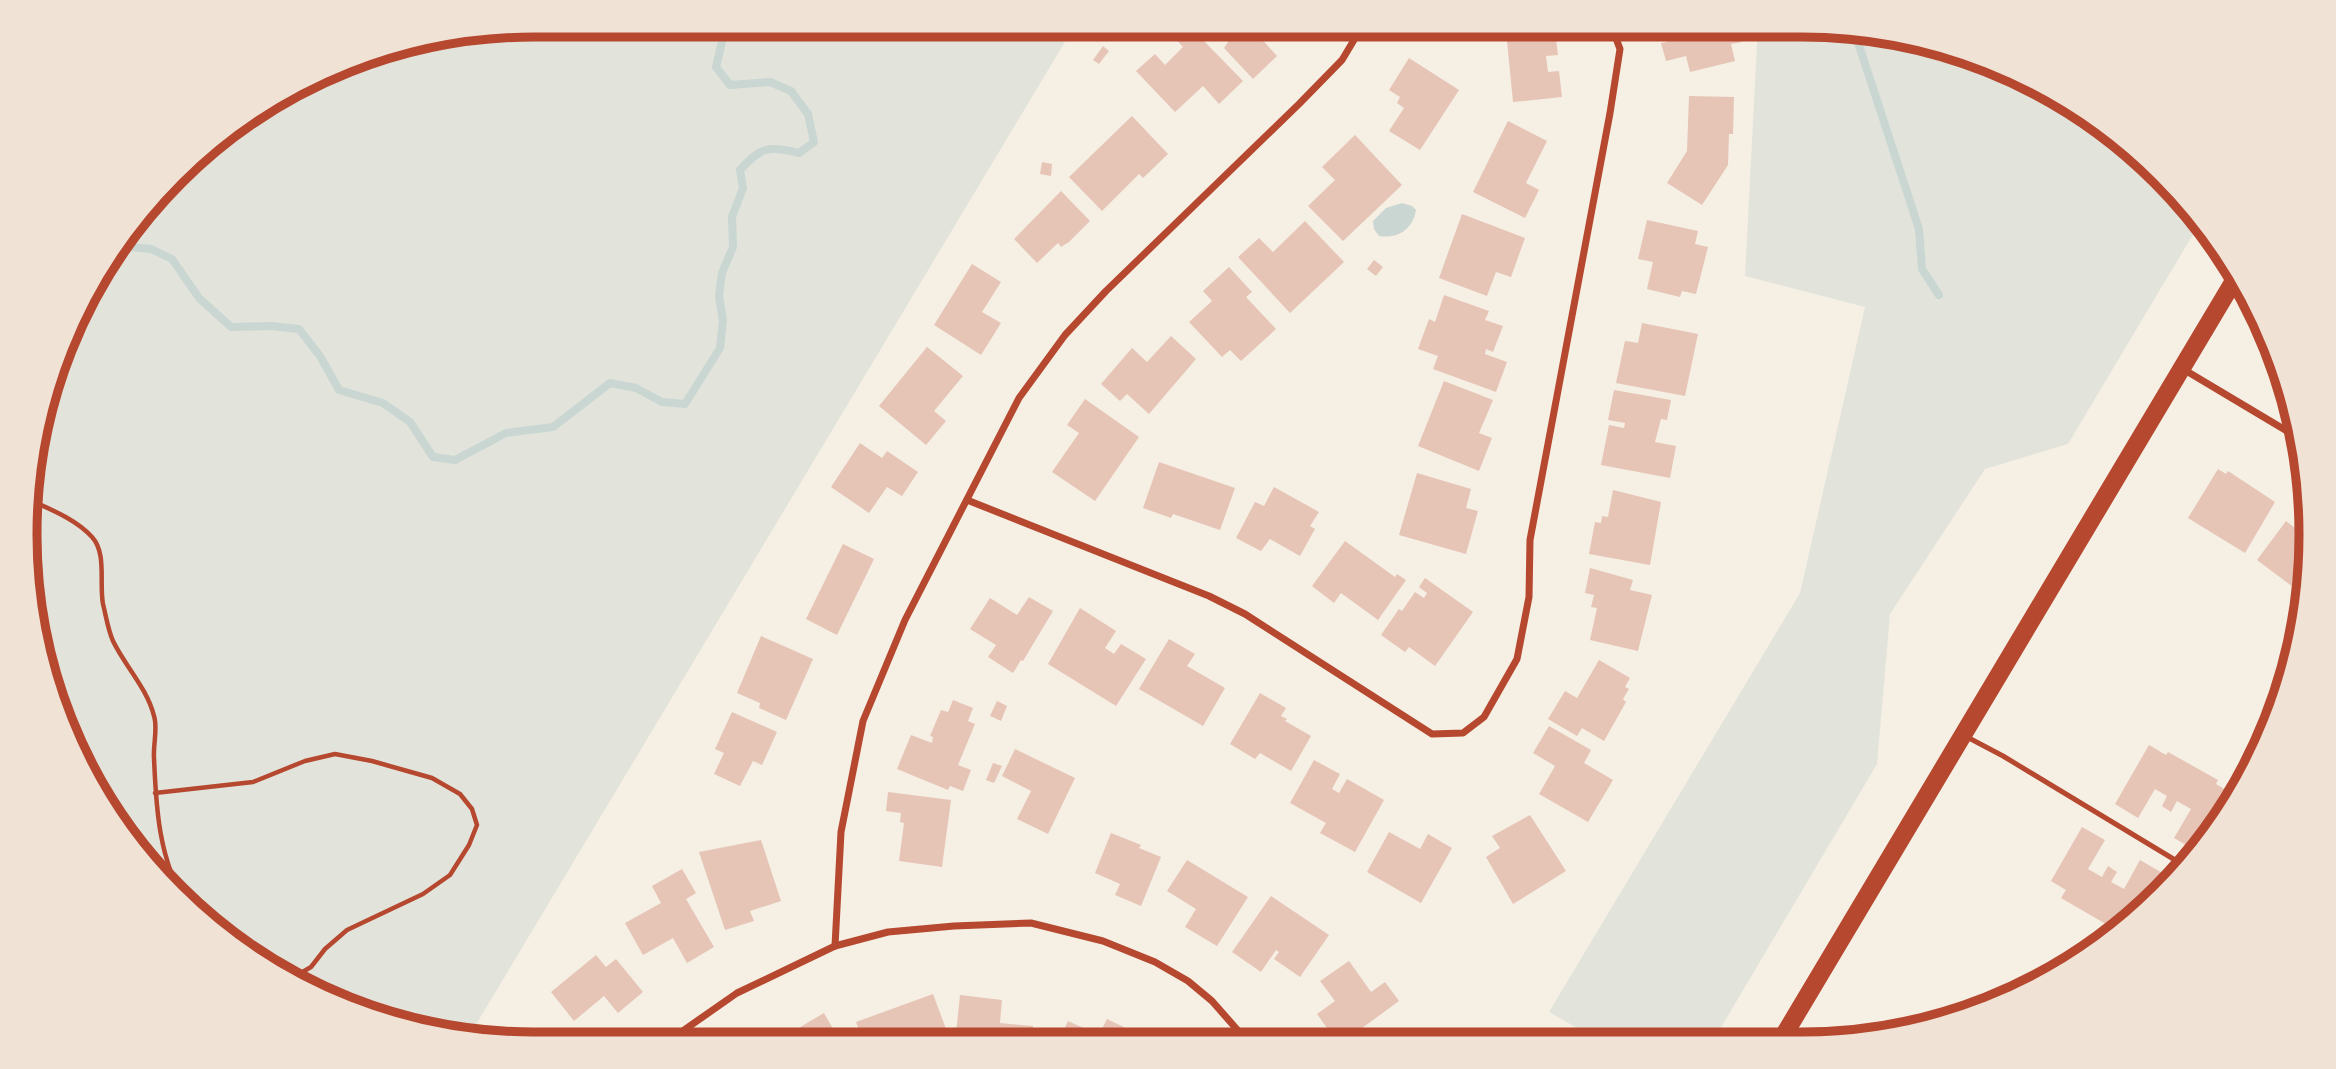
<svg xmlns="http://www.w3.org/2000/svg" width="2336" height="1069" font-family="Roboto,sans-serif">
	<rect width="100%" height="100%" fill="#f6efe4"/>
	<g fill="#e2e4dc">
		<polygon points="535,25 1075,25 468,1038 435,1035 340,1006 199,918 93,789 52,699 29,601 34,435 93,280 199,151 280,93 370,52"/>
		<polygon points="1758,25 1802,25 1901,34 1996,63 2085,110 2162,174 2201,221 2068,444 1985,469 1890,614 1877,764 1713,1041 1592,1041 1593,1037 1549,1012 1800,593 1865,307 1745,276"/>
	</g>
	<path fill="#c9d6d2" d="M1402,203l10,3 4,4c-3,19 -18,29 -37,26l-5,-7 -1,-8 13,-13z"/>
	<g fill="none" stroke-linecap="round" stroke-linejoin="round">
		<g stroke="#c9d6d2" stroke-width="8">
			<polyline points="1854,30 1919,229 1922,269 1939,295"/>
			<path d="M120,246l31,3 21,10 27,39 32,29 40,-1 28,3 21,27 19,34 44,13 27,19 23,35 22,3 51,-27 47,-6 57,-44 26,5 26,14 23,2 35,-56 3,-27 -4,-25 3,-23 11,-26 -1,-30 11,-29 -3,-18c22,-24 28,-24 59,-17l15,-11 -6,-28 -17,-23 -21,-9 -40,3 -14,-18 10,-42"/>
		</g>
	</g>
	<g fill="#e6c5b7">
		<polygon points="1185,25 1193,25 1205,37 1202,39 1243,81 1219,104 1203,86 1175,112 1136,71 1155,54 1165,65 1183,47 1173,36"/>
		<polygon points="1209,25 1266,25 1259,36 1277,56 1253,79 1224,48 1230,39 1208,27"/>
		<polygon points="1513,25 1536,25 1537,33 1555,31 1558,55 1546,56 1548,72 1559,71 1562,97 1513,102 1506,31 1513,30"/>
		<polygon points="1663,25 1737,25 1742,42 1731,44 1735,61 1690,72 1686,56 1666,61 1661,43 1667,42"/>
		<polygon points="1103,46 1109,51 1099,64 1093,60"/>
		<polygon points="1409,58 1459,90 1420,150 1389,131 1404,108 1397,103 1400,97 1389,90"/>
		<polygon points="1689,96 1734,97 1733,134 1729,134 1728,165 1702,205 1667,183 1687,151"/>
		<polygon points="1132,116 1168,154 1143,178 1139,174 1102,211 1069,177"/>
		<polygon points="1508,121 1547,141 1526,183 1539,190 1525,218 1473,192"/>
		<polygon points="1355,135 1402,185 1343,241 1308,206 1335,180 1322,167"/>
		<polygon points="1042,162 1052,164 1051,176 1040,174"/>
		<polygon points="1061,191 1090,221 1069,242 1061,247 1058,243 1037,263 1014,239"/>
		<polygon points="1462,214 1525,238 1511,277 1496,272 1487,296 1439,278"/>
		<polygon points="1647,220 1698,231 1695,244 1708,247 1696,294 1682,291 1680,297 1647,289 1653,262 1638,259"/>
		<polygon points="1305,221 1344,262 1290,313 1238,257 1259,238 1273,252"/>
		<polygon points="1374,260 1383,267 1376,276 1367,269"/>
		<polygon points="972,264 1001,282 982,312 1001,323 981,355 934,325"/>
		<polygon points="1229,267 1252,292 1246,297 1276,329 1241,361 1230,350 1222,357 1189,322 1212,301 1203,291"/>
		<polygon points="1444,295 1489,311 1485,320 1503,326 1493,352 1486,349 1485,354 1507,362 1496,392 1433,369 1438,356 1418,349 1429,319 1435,322"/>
		<polygon points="1642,323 1698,334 1685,396 1616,383 1625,341 1638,343"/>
		<polygon points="1171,336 1196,359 1149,414 1127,394 1120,401 1101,384 1132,348 1147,362"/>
		<polygon points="927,347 963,376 934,411 946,421 926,445 879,406"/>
		<polygon points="1444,381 1493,400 1479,433 1492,438 1479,471 1418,446"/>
		<polygon points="1614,390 1671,400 1667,420 1661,419 1655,442 1676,446 1670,478 1601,465 1609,425 1624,428 1625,423 1608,420"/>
		<polygon points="1085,399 1139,437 1095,501 1052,472 1079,433 1067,425"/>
		<polygon points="860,443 882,458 887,451 918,472 902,496 887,487 869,513 831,487"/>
		<polygon points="1159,462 1235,488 1220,530 1173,514 1171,518 1143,508"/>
		<polygon points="2218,469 2226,474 2228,471 2275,502 2245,553 2188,518"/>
		<polygon points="1417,473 1471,489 1466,508 1478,511 1466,554 1399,535"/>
		<polygon points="1274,487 1319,512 1310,526 1315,529 1300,556 1270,539 1261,551 1236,538 1255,502 1264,506"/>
		<polygon points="1613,490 1661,502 1650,565 1589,554 1595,522 1601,523 1602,516 1608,517"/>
		<polygon points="2305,515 2310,519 2311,534 2305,596 2257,560 2286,521 2295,528"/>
		<polygon points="1345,541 1395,577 1397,574 1406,580 1378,620 1341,593 1334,603 1312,586"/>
		<polygon points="843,544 874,559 837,635 806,619"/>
		<polygon points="1590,568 1633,580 1630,590 1652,595 1638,651 1590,640 1597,608 1591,607 1594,595 1585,593"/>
		<polygon points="1425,578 1473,612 1435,666 1409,647 1405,652 1381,635 1399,609 1402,611 1415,592 1424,598 1427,593 1419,587"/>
		<polygon points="1029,597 1053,611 1023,661 1021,660 1013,673 988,657 996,645 970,629 990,598 1017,615"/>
		<polygon points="1080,608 1116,631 1105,648 1114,654 1121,644 1146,659 1116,706 1048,664"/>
		<polygon points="761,636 813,659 786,720 759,708 760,703 737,693"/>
		<polygon points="1169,639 1195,654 1187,666 1225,688 1203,726 1139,689"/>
		<polygon points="1599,660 1630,678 1625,687 1629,689 1623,699 1626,702 1604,741 1582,728 1577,736 1548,719 1565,691 1577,698"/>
		<polygon points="1260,693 1286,708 1281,716 1287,719 1285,721 1311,736 1291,771 1260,753 1255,759 1230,744"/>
		<polygon points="953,700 973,708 968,721 975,724 958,765 971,770 963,791 950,786 948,790 897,769 911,735 932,743 933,737 930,736 941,710 948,712"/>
		<polygon points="997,701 1007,706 1001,721 990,716"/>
		<polygon points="732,712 777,732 762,765 753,761 740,786 714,774 724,753 715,749"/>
		<polygon points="1549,726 1591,750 1584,763 1613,780 1588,822 1539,794 1555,766 1533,753"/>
		<polygon points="2149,745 2166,755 2168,752 2218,780 2216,784 2231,793 2196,851 2174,838 2191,809 2177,801 2171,812 2162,806 2167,796 2155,789 2138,818 2115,804"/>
		<polygon points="1015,749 1075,778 1048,834 1017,819 1031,791 1002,776"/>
		<polygon points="1314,760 1340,774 1332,789 1339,793 1347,779 1384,800 1355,852 1320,833 1326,823 1290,803"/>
		<polygon points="993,763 1002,766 994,783 986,780"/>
		<polygon points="888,792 951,800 942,867 899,861 904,823 900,822 901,813 886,811"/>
		<polygon points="1530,815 1566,871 1513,904 1486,857 1500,848 1492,836"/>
		<polygon points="2082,827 2105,840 2088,869 2102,877 2108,866 2117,872 2111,882 2124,889 2140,860 2164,874 2146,905 2126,925 2115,918 2111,927 2061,898 2066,890 2051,881"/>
		<polygon points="1389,832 1420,849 1428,834 1452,848 1421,903 1367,872"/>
		<polygon points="1111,833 1141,845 1139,848 1161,857 1141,906 1115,895 1120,884 1095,873"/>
		<polygon points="761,840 781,901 750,911 754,921 725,930 699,852"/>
		<polygon points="1187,860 1248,897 1217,946 1185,927 1196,909 1167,891"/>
		<polygon points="682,869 696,893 686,899 714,947 687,963 673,938 643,955 625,923 661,903 652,886"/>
		<polygon points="1271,896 1329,935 1300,977 1274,959 1279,952 1276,950 1261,972 1232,952"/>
		<polygon points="596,955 606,967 616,959 643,992 618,1013 604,996 574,1021 551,992"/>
		<polygon points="1349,961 1371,992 1385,982 1399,1001 1343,1042 1337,1042 1317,1014 1335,1001 1320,981"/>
		<polygon points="933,994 949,1037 938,1041 939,1043 864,1043 856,1022"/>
		<polygon points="960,995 1002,1000 1000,1023 1033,1026 1032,1043 955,1043"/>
		<polygon points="824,1013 841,1043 806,1044 797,1029"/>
		<polygon points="1107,1019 1140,1035 1136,1043 1058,1043 1068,1021 1099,1035"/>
		<polygon points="1396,1028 1406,1042 1377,1042"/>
		<polygon points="519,1034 539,1044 514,1043"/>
	</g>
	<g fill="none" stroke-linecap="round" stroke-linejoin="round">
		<g stroke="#b5482f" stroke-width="4.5">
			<path d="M32,501c20,9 45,19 60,36 15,16 7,47 11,67 3,12 5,26 10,37 12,25 34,47 41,75 4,12 -1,29 0,42 2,50 5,102 32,145"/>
			<polyline points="155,793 253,782 305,761 335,754 372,761 432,778 460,794 472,809 477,825 469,845 450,875 423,894 347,930 325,949 311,967 294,977"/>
		</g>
		<polyline stroke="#b5482f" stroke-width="5" points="1967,737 2003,756 2185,866"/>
		<g stroke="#b5482f" stroke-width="7">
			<polyline points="2183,369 2302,440"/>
			<polyline points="967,500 1209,596 1245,614 1432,734 1463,733 1484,717 1517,659 1529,597 1530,540 1610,113 1620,49 1611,25"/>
			<polyline points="835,946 841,832 863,721 905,620 1019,398 1065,335 1106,291 1299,104 1342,60 1363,25"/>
			<polyline points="664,1044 737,993 835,946 888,932 954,926 1031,923 1103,941 1155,962 1188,981 1212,1001 1248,1042"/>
		</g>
		<polyline stroke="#b5482f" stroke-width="18" points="1781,1040 2238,274"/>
	</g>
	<path d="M0 0H2336V1069H0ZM534 37H1802A497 497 0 0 1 2299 534V535A497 497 0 0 1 1802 1032H534A497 497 0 0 1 37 535V534A497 497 0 0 1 534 37Z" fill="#f1e2d6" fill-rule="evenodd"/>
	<path fill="none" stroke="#b5482f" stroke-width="9" d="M534 37H1802A497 497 0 0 1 2299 534V535A497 497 0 0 1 1802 1032H534A497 497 0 0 1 37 535V534A497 497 0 0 1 534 37Z"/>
</svg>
